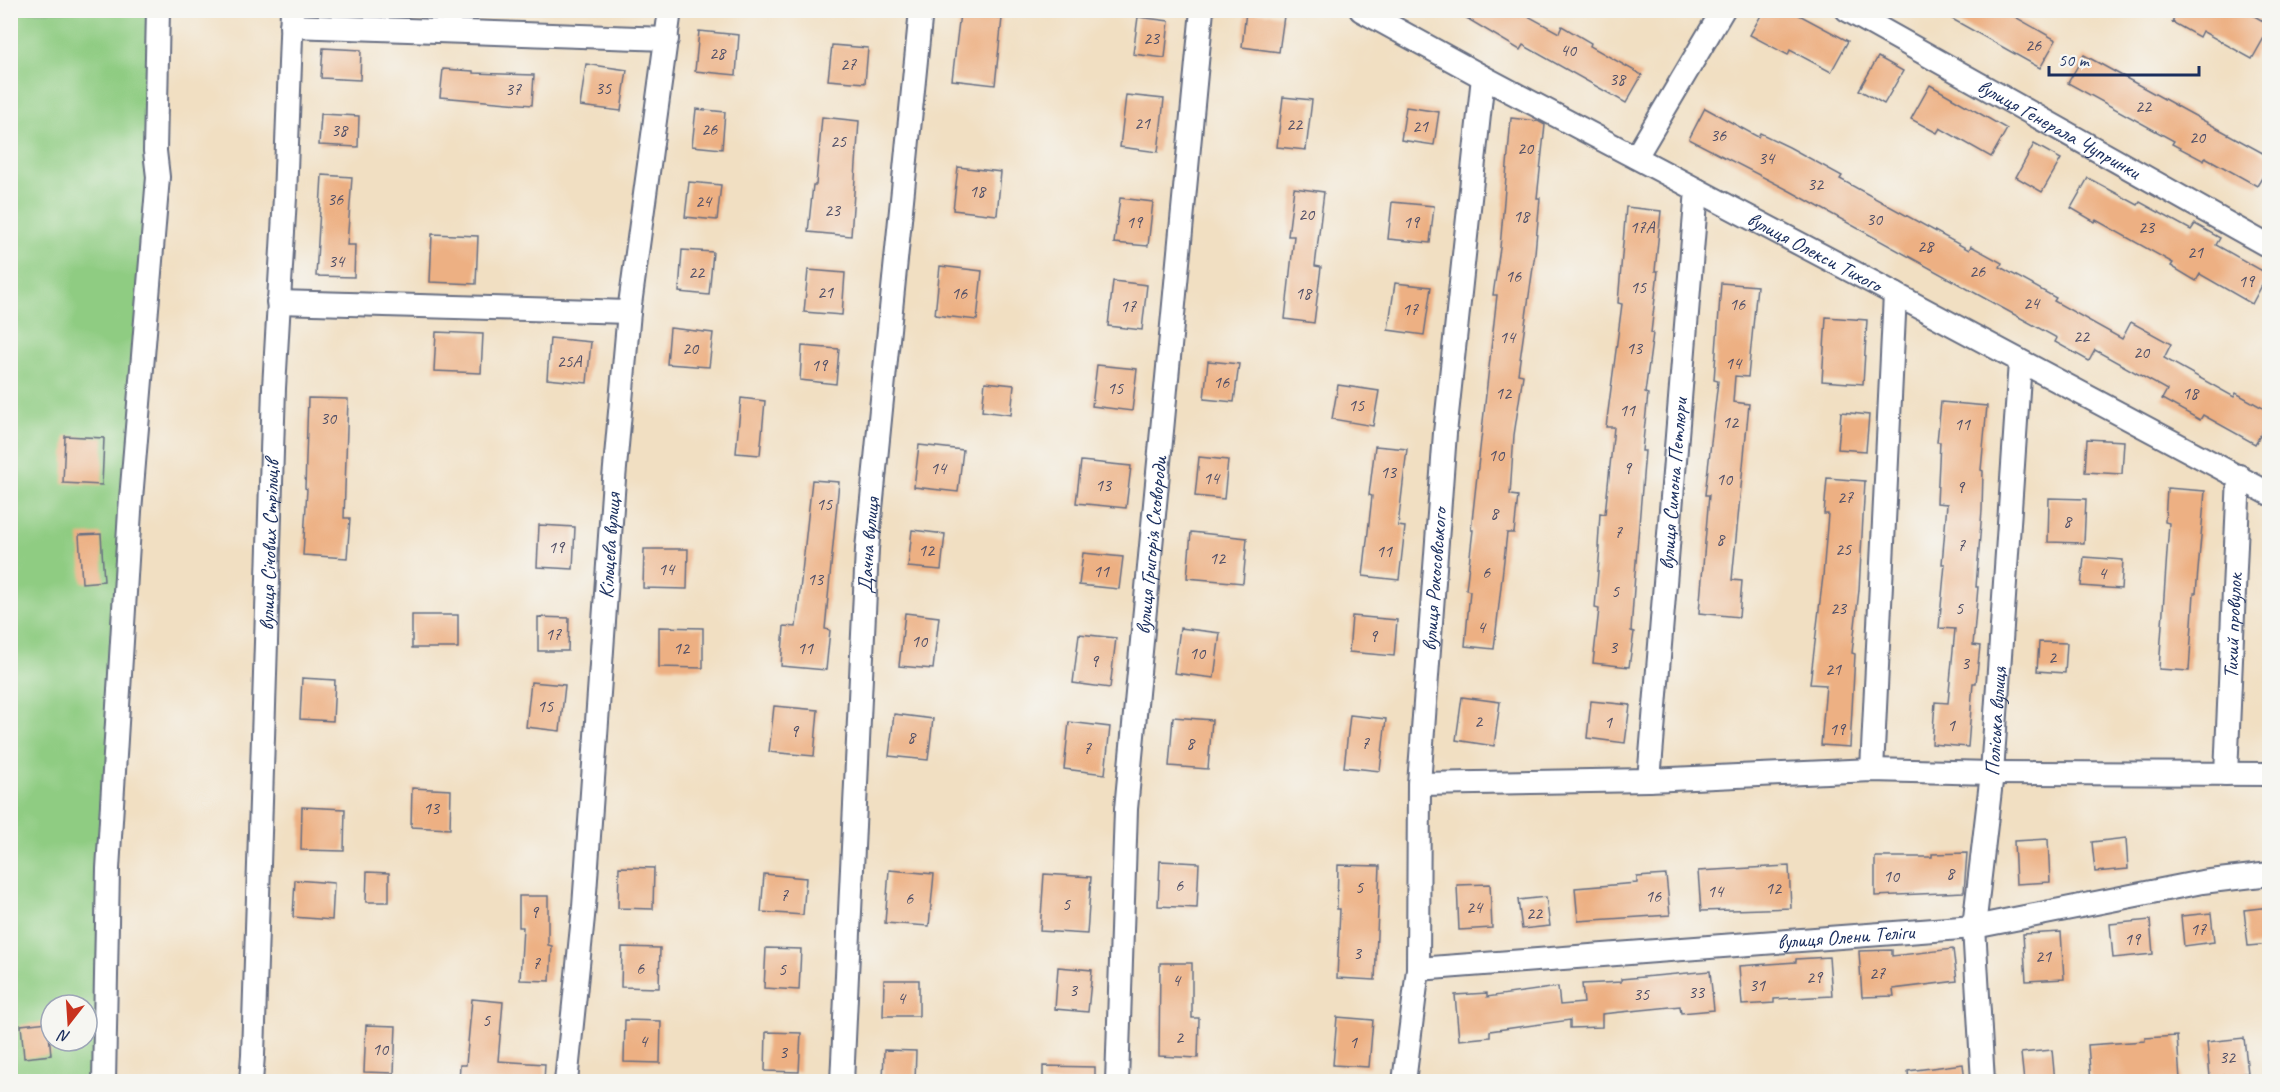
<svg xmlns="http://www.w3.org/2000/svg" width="2280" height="1092" font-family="Caveat,sans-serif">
	<rect width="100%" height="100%" fill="#f6f6f2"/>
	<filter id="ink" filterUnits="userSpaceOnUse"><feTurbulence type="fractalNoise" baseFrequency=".0167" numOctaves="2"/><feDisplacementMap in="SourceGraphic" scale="12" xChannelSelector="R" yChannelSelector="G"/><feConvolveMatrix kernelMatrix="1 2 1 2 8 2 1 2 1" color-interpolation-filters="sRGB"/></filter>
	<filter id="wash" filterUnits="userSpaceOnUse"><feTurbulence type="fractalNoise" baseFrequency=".008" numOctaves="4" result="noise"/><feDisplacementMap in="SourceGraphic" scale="24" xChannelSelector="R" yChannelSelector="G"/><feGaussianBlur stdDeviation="1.35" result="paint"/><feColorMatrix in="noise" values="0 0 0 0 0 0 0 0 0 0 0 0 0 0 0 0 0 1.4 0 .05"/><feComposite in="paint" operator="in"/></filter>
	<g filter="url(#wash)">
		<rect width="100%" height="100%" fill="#f1dfc2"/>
		<path fill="#8fcc82" stroke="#557e70" stroke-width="1.5" fill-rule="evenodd" d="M10,11h140v220l-56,850h-83zM51,1005h36v36h-36z"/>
		<g id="blocks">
			<g fill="#edb083">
				<polygon points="1453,10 1517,10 1559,33 1562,26 1591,43 1590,46 1642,75 1626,103 1523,45 1520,50"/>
				<polygon points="1764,10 1790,10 1848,41 1831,72 1790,50 1788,55 1750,35"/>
				<polygon points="1936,10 2003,10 2056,40 2040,68"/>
				<polygon points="2179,10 2244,10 2270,25 2270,27 2252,59 2202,31 2199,37 2172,22"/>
				<polygon points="1246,11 1284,16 1279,52 1242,47"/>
				<polygon points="960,13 1002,18 995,85 952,80"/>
				<polygon points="1138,17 1169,21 1165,58 1133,54"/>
				<polygon points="699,31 739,35 736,75 695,71"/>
				<polygon points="832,45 868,48 865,83 828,80"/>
				<polygon points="323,48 361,50 360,80 321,78"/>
				<polygon points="2084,55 2270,157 2270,165 2257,186 2205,157 2204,161 2172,144 2174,141 2068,83"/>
				<polygon points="1878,57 1903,71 1884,104 1859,90"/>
				<polygon points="586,64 627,70 621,111 580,106"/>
				<polygon points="443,69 473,71 473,73 534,75 532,105 440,97"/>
				<polygon points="1930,85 2007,129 1991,157 1940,128 1937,133 1911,119"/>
				<polygon points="1126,95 1164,99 1158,152 1120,147"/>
				<polygon points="1283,97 1312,100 1306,150 1277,147"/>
				<polygon points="1406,107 1439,112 1434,145 1401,140"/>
				<polygon points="1705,108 1758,137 1760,133 1789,147 1842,176 1840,179 1969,250 1971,246 2002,263 2000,267 2056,298 2054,301 2122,339 2131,322 2171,344 2164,358 2234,397 2236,393 2270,412 2270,419 2255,444 2203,415 2200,420 2162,399 2167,390 2095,350 2089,361 2055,342 2057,338 1995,304 1790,191 1689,139"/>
				<polygon points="696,109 725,112 722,149 692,146"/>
				<polygon points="321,114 359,116 358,147 319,145"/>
				<polygon points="822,117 859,121 851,236 808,232 813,185 816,185"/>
				<polygon points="1511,118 1538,121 1545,125 1537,198 1540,198 1535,253 1518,374 1523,375 1514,435 1510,495 1518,496 1514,533 1507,533 1494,649 1465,646 1470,591 1466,590 1473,530 1471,530 1497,295 1493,295 1500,248"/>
				<polygon points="2034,144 2061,159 2042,192 2016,177"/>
				<polygon points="958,167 1001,172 997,215 953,210"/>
				<polygon points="322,175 352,177 347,245 355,245 354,277 316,276"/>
				<polygon points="2088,178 2138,205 2140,202 2191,230 2195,224 2220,238 2216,245 2268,274 2252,304 2200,274 2196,281 2171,266 2173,263 2096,220 2095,222 2071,208"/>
				<polygon points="689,182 721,185 717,220 685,217"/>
				<polygon points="1294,188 1324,192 1315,266 1321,267 1314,323 1285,319 1294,236 1288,236"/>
				<polygon points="1120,198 1153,202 1148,246 1114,243"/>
				<polygon points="1392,202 1434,206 1430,243 1388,239"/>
				<polygon points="1626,207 1661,211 1655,271 1658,271 1651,333 1653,333 1645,393 1648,394 1642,451 1645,451 1635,574 1631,631 1634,632 1629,667 1593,663 1599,609 1595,608 1600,547 1598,547 1600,513 1605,514 1614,427 1606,427 1622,304 1618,303"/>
				<polygon points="432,234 478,236 476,284 430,282"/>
				<polygon points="682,250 713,252 709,295 679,292"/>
				<polygon points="940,266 982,271 977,320 935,315"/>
				<polygon points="808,270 845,273 842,315 804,312"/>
				<polygon points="1113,281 1147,285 1142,330 1108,326"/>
				<polygon points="1395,283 1431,287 1424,335 1388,330"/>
				<polygon points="1721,283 1757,286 1748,377 1735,376 1733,402 1749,404 1732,580 1742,581 1739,617 1699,613 1709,495 1705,495 1718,381 1714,380"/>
				<polygon points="1826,317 1867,320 1863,384 1822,381"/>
				<polygon points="670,328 713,333 709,367 667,364"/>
				<polygon points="436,332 483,334 481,373 434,371"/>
				<polygon points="550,338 591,342 587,383 547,379"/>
				<polygon points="802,346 839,349 836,384 800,380"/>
				<polygon points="1208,361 1239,364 1234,402 1204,399"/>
				<polygon points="1097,365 1137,369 1132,411 1092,406"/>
				<polygon points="985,382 1014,385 1011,415 982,411"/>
				<polygon points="1338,385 1379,391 1373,426 1332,419"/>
				<polygon points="308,398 348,399 344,518 350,518 347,558 303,555 307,489 305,488"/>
				<polygon points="741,398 765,401 760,455 736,453"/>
				<polygon points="1941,402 1987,406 1981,470 1983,471 1982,510 1976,587 1978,587 1973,645 1980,646 1976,683 1973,683 1968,747 1932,744 1935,702 1948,703 1955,629 1939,628 1945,564 1942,564 1947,504 1937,503 1940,442 1937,442"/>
				<polygon points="1841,412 1869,415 1866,451 1838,449"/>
				<polygon points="65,436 104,438 102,485 63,483"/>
				<polygon points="2087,439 2124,441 2122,474 2085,472"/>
				<polygon points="919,445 963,450 958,492 914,487"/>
				<polygon points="1375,446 1407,449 1398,526 1405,527 1399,580 1363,576 1372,496 1369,495"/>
				<polygon points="1199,457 1228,460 1224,499 1195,496"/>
				<polygon points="1081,461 1131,466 1126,508 1076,503"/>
				<polygon points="1827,478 1865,481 1859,590 1852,653 1855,654 1850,747 1821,745 1826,685 1810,684 1823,576 1828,514 1824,514"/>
				<polygon points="812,480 839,482 825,629 830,630 826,670 781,666 784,626 796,627"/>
				<polygon points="2167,488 2205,491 2196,593 2194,593 2189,671 2159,669 2169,523 2165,522"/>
				<polygon points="2049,498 2086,499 2084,543 2048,542"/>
				<polygon points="539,525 575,527 573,569 537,567"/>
				<polygon points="912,530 945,534 941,570 908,567"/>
				<polygon points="1191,532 1247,538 1243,583 1187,578"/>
				<polygon points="101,534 104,581 82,583 79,535"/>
				<polygon points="644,549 688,549 687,589 643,588"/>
				<polygon points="1083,553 1123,557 1119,589 1079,585"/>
				<polygon points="2084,557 2123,560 2121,589 2081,586"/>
				<polygon points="905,613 939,617 933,669 899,666"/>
				<rect x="412" y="615" width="46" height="33"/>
				<polygon points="1352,616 1397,620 1394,656 1349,652"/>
				<polygon points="538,617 569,618 568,651 538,651"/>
				<polygon points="659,627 703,628 703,668 659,667"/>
				<polygon points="1180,628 1220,633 1214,678 1174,673"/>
				<polygon points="1079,634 1116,638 1110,688 1073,683"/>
				<polygon points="2039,642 2067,643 2065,673 2037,671"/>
				<polygon points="302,678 335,680 333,721 300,719"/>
				<polygon points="531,682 565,685 560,731 526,727"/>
				<polygon points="1462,697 1500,702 1494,746 1456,740"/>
				<polygon points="1591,701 1630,705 1625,743 1587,738"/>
				<polygon points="774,706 818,710 814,756 769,752"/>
				<polygon points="894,714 933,719 928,760 889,756"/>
				<polygon points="1350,715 1386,719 1380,771 1344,767"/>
				<polygon points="1173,717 1212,720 1208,769 1169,766"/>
				<polygon points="1069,722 1110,727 1105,774 1064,769"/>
				<polygon points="412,788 451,790 450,829 411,827"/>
				<polygon points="302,807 345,809 344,851 301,850"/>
				<polygon points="2126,838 2128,869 2095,872 2092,842"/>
				<polygon points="2048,839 2050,882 2016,884 2014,841"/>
				<polygon points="1967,853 1964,892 1875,896 1875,857 1932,857 1932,854"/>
				<polygon points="1160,861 1199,863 1197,908 1158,906"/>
				<polygon points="1338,865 1380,866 1375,980 1337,978 1340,909 1337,909"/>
				<polygon points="1789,866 1791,908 1701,911 1698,871"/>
				<polygon points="619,867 654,868 653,909 618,908"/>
				<polygon points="889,870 934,874 929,926 885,923"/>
				<polygon points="367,872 389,873 389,902 366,902"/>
				<polygon points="764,874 806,878 803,915 761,912"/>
				<polygon points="1044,874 1091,877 1087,934 1040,931"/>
				<polygon points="1666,875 1670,915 1578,921 1575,888 1637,883 1637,877"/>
				<polygon points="295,880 334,883 332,920 293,917"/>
				<polygon points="1490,884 1492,928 1459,930 1457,885"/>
				<polygon points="519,896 548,896 548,945 552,946 550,981 520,980 523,927 519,927"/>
				<polygon points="1546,897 1550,926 1522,929 1518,900"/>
				<polygon points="2270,907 2270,944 2248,946 2244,910"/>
				<polygon points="2211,913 2214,942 2184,946 2181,916"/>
				<polygon points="2150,920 2153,954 2113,958 2110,924"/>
				<polygon points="2061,932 2064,979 2026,981 2023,934"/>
				<polygon points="622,947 660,948 659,988 621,987"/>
				<polygon points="766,948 801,949 799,990 764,988"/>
				<polygon points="1953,949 1957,981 1893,989 1894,996 1862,997 1859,951 1892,950 1892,956"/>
				<polygon points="1829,957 1832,996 1774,999 1774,1003 1742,1005 1739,966 1796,962 1796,959"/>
				<polygon points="1160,963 1192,963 1192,1018 1199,1018 1198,1058 1159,1056"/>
				<polygon points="1058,967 1092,970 1088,1012 1055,1009"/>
				<polygon points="1710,971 1714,1010 1681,1013 1680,1006 1602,1014 1602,1027 1570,1028 1570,1020 1490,1031 1490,1037 1459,1040 1455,995 1487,993 1487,997 1558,987 1560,1005 1584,1003 1582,984 1621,982 1621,979"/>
				<polygon points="884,980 919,980 919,1016 883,1016"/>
				<polygon points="472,999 503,1002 498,1061 545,1064 544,1082 459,1082 460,1065 466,1065"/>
				<polygon points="1337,1017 1373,1020 1369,1067 1333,1065"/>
				<polygon points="625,1020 661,1021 660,1063 624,1062"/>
				<polygon points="48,1022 51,1055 24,1058 21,1025"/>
				<polygon points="366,1025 396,1026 394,1073 364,1072"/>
				<polygon points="766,1032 801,1033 799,1072 765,1071"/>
				<polygon points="2177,1036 2180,1080 2091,1082 2088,1045 2145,1041 2145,1038"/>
				<polygon points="2244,1038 2248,1073 2210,1077 2207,1042"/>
				<polygon points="884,1050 916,1051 915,1082 883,1082"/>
				<polygon points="2052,1050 2055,1082 2024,1082 2021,1053"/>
				<polygon points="1963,1064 1965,1082 1909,1082 1908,1071"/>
				<polygon points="1043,1066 1095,1067 1095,1082 1043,1082"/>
			</g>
		</g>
	</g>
	<g filter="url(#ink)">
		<use href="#blocks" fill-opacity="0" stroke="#666d81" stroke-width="1.5"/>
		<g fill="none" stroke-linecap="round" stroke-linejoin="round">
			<g stroke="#666d81" stroke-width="26">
				<g id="minor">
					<path id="s1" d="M1361,10l122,67 412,217 375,200"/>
					<path id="s2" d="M1847,10l423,237"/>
					<polyline points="291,26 667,39"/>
					<polyline points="1636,157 1723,10"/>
					<polyline points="278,302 629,312"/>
					<polyline points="1872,770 1895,294"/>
					<path id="s3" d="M2226,774l13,-298"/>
					<path id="s4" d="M1649,780l48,-590"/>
					<polyline points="1419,784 1649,780 1872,770 1992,773 2270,774"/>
					<path id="s5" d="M1418,969l556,-42 228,-45 68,-8"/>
					<polyline points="104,1082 108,869 130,511 158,177 155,151 158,10"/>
					<path id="s6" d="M251,1082l2,-27 21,-667 11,-191 7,-187"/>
					<path id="s7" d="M566,1082l18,-175 30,-428 15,-167 41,-302"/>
					<path id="s8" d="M842,1082l25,-533 54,-539"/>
					<path id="s9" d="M1117,1082l9,-273 76,-799"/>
					<path id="s10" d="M1404,1082l14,-113 1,-185 26,-351 38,-356"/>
					<path id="s11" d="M1983,1082l-9,-155 18,-154 28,-411"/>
				</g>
			</g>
			<use href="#minor" stroke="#fff" stroke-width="22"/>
		</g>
	</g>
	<g text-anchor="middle" stroke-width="4.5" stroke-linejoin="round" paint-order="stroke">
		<g font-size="18" fill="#504f67">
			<text x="1151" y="44">23</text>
			<text x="2033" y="51">26</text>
			<text x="1568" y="56">40</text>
			<text x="717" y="59">28</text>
			<text x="848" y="70">27</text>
			<text x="1617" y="85">38</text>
			<text x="603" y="94">35</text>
			<text x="513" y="95">37</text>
			<text x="2143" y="112">22</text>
			<text x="1142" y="129">21</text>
			<text x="1294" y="130">22</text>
			<text x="1420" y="132">21</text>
			<text x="709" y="135">26</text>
			<text x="339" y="136">38</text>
			<text x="1718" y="141">36</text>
			<text x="2197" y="143">20</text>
			<text x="838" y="147">25</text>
			<text x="1525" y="154">20</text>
			<text x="1766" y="164">34</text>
			<text x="1815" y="190">32</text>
			<text x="977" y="197">18</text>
			<text x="335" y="205">36</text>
			<text x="703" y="207">24</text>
			<text x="832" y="216">23</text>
			<text x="1306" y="220">20</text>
			<text x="1521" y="222">18</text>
			<text x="1874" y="225">30</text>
			<text x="1134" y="228">19</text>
			<text x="1411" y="228">19</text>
			<text x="1642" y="233">17А</text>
			<text x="2146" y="233">23</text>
			<text x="1925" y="252">28</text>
			<text x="2195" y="258">21</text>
			<text x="336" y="267">34</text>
			<text x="1977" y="277">26</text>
			<text x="696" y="278">22</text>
			<text x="1513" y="282">16</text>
			<text x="2246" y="287">19</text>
			<text x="1638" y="293">15</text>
			<text x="825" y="298">21</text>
			<text x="959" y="299">16</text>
			<text x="1303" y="299">18</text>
			<text x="2031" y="309">24</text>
			<text x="1737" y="310">16</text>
			<text x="1128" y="312">17</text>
			<text x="1410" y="315">17</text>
			<text x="2081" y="342">22</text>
			<text x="1507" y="343">14</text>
			<text x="690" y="354">20</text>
			<text x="1634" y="354">13</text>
			<text x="2141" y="358">20</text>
			<text x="569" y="367">25А</text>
			<text x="1733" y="369">14</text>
			<text x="819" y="371">19</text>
			<text x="1221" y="388">16</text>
			<text x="1115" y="394">15</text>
			<text x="1503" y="399">12</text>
			<text x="2190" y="399">18</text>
			<text x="1356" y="411">15</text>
			<text x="1627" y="416">11</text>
			<text x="328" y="424">30</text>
			<text x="1730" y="428">12</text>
			<text x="1962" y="430">11</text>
			<text x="1496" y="461">10</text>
			<text x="938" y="474">14</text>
			<text x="1627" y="474">9</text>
			<text x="1388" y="478">13</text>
			<text x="1211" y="484">14</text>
			<text x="1724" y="485">10</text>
			<text x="1103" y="491">13</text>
			<text x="1960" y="493">9</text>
			<text x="1845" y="503">27</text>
			<text x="824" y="510">15</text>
			<text x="1494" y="519">8</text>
			<text x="2067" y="527">8</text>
			<text x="1618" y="538">7</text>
			<text x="1720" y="545">8</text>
			<text x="1961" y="551">7</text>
			<text x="556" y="553">19</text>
			<text x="1843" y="555">25</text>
			<text x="926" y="556">12</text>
			<text x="1384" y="557">11</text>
			<text x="1217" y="564">12</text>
			<text x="666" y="575">14</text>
			<text x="1101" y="577">11</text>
			<text x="1486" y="578">6</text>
			<text x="2102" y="579">4</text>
			<text x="815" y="585">13</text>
			<text x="1615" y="597">5</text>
			<text x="1838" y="614">23</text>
			<text x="1959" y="614">5</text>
			<text x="1481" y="633">4</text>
			<text x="553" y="640">17</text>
			<text x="1373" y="642">9</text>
			<text x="919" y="647">10</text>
			<text x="1613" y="653">3</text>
			<text x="681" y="654">12</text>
			<text x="805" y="654">11</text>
			<text x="1197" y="659">10</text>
			<text x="2052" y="663">2</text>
			<text x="1094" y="667">9</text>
			<text x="1965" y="669">3</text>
			<text x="1833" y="675">21</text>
			<text x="545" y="712">15</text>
			<text x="1478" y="727">2</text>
			<text x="1608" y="728">1</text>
			<text x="1951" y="731">1</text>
			<text x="1837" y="735">19</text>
			<text x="794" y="737">9</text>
			<text x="911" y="743">8</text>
			<text x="1190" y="749">8</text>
			<text x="1365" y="749">7</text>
			<text x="1087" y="754">7</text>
			<text x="431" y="814">13</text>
			<text x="1950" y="879">8</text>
			<text x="1891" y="882">10</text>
			<text x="1179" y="891">6</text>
			<text x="1359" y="893">5</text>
			<text x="1773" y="894">12</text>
			<text x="1715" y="897">14</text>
			<text x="784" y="901">7</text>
			<text x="1653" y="902">16</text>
			<text x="909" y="904">6</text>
			<text x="1066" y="910">5</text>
			<text x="1474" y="913">24</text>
			<text x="534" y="918">9</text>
			<text x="1534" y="919">22</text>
			<text x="2198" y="935">17</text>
			<text x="2132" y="945">19</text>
			<text x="1357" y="959">3</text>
			<text x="2043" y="962">21</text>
			<text x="536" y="969">7</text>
			<text x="640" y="974">6</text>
			<text x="782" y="975">5</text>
			<text x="1877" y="979">27</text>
			<text x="1814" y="983">29</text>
			<text x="1176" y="986">4</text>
			<text x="1757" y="991">31</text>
			<text x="1073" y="996">3</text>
			<text x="1696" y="998">33</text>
			<text x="1641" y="1000">35</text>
			<text x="901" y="1004">4</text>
			<text x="486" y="1026">5</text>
			<text x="1179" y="1043">2</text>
			<text x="643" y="1047">4</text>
			<text x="1353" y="1048">1</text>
			<text x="380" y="1055">10</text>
			<text x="783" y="1058">3</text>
			<text x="2227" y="1063">32</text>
		</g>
		<g font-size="21" fill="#1b2f5e" stroke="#f6f6f2">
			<text dy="7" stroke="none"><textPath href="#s2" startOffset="243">вулиця Генерала Чупринки</textPath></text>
			<text dy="7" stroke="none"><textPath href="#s1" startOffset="514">вулиця Олекси Тихого</textPath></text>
			<text dy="7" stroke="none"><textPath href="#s4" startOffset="297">вулиця Симона Петлюри</textPath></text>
			<text dy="7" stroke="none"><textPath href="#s7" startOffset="538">Кільцева вулиця</textPath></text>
			<text dy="7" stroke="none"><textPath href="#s8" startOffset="537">Дачна вулиця</textPath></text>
			<text dy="7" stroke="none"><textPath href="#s9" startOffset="538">вулиця Григорія Сковороди</textPath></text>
			<text dy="7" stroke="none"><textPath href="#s6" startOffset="537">вулиця Січових Стрільців</textPath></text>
			<text dy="7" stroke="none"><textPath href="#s10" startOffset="504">вулиця Рокосовського</textPath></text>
			<text dy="7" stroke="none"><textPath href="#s3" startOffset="148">Тихий провулок</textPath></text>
			<text dy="7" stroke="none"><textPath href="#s11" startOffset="362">Поліська вулиця</textPath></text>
			<text dy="7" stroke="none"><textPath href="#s5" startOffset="429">вулиця Олени Теліги</textPath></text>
		</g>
	</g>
	<rect width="2280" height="1092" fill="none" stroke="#f6f6f2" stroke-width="36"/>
	<g transform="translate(69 1023) rotate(197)"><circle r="28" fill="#f6f6f2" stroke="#9ea6b7" stroke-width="1.5"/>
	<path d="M0-4.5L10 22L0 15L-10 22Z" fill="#c8321e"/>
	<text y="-9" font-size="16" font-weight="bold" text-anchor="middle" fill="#1b2f5e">N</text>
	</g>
	<path d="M2049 66v9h150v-9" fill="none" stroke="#1b2f5e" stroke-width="3"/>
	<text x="2058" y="66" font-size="18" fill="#1b2f5e" stroke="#f6f6f2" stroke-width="4.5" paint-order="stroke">50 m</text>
</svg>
